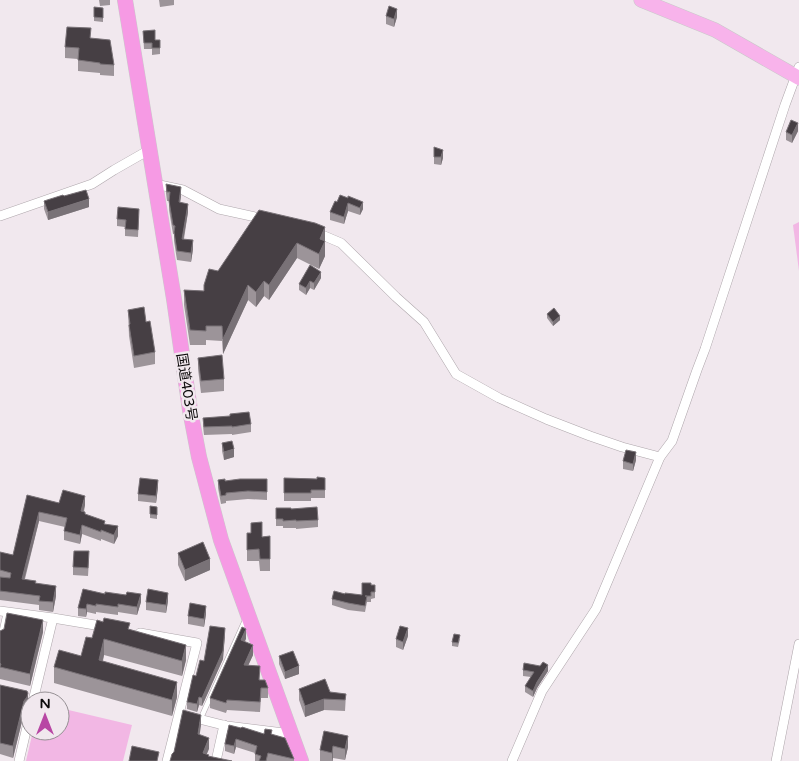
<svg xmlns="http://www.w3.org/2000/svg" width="799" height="761" font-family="'Varela Round','Noto Sans JP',sans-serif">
	<rect width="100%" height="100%" fill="#f1e8ee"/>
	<g fill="#f2b7e4">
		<polygon points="799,222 799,271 793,225"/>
		<polygon points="60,708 132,725 123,761 26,761 33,731 60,731"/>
	</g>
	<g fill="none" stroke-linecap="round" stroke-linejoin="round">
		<g stroke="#aea6ab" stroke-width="5.5">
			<g id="service">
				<polyline points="0,639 6,612"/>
				<polyline points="200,720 246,618"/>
			</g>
		</g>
		<g stroke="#aea6ab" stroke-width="10">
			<g id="minor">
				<polyline points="155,184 183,190 219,209 264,219"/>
				<polyline points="0,216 92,184 114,170 149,150"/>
				<polyline points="315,232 341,243 396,297 424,322 456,374 499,398 546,419 590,436 622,447 660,457"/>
				<polyline points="0,611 53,618 107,627"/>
				<polyline points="140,633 197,643 167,761"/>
				<polyline points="33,701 53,618"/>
				<polyline points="191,717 227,726 292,734"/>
				<polyline points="19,761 30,714"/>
				<polyline points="216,761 224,725"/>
				<polyline points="512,761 542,691 596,609 660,457 672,441 697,370 705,349 785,105 799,67"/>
				<polyline points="776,761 799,644"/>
			</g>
		</g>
		<g stroke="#cac9ca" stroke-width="15">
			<polyline id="primary" points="641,0 715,30 799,78"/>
		</g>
		<g stroke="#cac9ca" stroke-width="16">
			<polyline id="trunk" points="125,0 174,299 190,410 199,457 221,540 301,761"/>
		</g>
		<use href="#service" stroke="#fff" stroke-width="4.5"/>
		<use href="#minor" stroke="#fff" stroke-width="9"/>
		<use href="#primary" stroke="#f8b3eb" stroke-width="14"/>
		<use href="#trunk" stroke="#f69ae4" stroke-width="15"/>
	</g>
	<g fill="#9c9499">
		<polygon points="99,0 110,0 110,5 100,6"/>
		<polygon points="159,0 174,0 174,5 160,7"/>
		<polygon points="94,7 103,8 103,22 94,21"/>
		<polygon points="386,16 397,17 394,27 386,24"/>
		<polygon points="143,31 155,40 160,40 160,54 152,55 152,49 144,49"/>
		<polygon points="91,38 114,65 114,76 100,75 100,73 78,71 78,59 65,58 65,47"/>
		<polygon points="798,131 792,143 786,140 786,132"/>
		<polygon points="434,147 443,158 441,165 434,164"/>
		<polygon points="166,184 181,196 180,202 188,212 184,239 193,249 191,262 177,260 174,241 174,234 173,234 169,210 169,201 167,201 166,193"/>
		<polygon points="340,195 363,209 360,215 348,211 344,224 330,220 330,212 337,202"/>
		<polygon points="44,201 89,207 48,220 44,209"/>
		<polygon points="139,216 138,237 125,236 125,227 117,226 117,219"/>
		<polygon points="325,227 325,256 319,269 297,258 269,300 264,296 256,307 248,300 223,354 222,341 206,340 206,345 190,345 184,305 184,290 204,291 218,271"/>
		<polygon points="321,278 314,290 310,288 306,295 299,290 299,284"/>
		<polygon points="128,310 146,322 155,352 155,364 134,368 129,336"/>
		<polygon points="547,314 560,320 553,326 547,318"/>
		<polygon points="198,358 224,379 224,391 201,393 198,369"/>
		<polygon points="203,418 251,424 251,432 232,435 232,434 204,435 203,426"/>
		<polygon points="222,443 234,457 224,460 222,451"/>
		<polygon points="636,460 633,471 623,469 623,461"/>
		<polygon points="284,478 317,479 325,478 325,498 311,498 311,501 284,501"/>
		<polygon points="267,479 267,500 248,499 226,501 226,503 221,504 218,488 218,480 225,481"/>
		<polygon points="158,487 156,503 138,501 138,494"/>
		<polygon points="27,495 59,503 85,505 84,512 85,514 105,524 118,536 114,544 101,539 101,541 82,534 80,544 64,540 64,531 65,527 39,521 25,579 36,583 56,596 53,612 39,610 39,605 0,600 0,552 13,555"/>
		<polygon points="150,506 157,507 157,519 150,518"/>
		<polygon points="276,508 291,509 318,520 318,527 296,529 296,528 283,528 283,526 276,526"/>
		<polygon points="247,533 262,537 270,536 270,571 260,571 259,561 247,561"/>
		<polygon points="178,553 210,570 185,581 178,565"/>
		<polygon points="89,559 88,576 73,575 73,567"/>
		<polygon points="371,585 375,585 375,598 371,599 371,602 367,602 365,612 348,610 332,605 332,599 345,594 362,595"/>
		<polygon points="83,589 141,602 137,615 118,612 118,615 96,612 96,614 87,612 86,617 78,616 78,608"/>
		<polygon points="168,601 166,613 146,610 146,602"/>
		<polygon points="206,614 204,627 188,624 188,616"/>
		<polygon points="130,629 186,660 182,676 104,655 103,661 177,697 172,716 54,683 54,667 81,656 92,638"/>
		<polygon points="0,631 43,632 30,686 0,679"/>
		<polygon points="225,636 223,659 202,706 199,705 197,712 187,709 187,702 196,676 204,661"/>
		<polygon points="408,636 403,650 396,647 396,639"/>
		<polygon points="246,639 244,642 253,655 248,665 260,680 268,688 268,698 261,698 260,712 227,710 226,713 210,708 210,698"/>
		<polygon points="460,639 458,647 452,646 452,642"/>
		<polygon points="279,656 299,674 285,679 279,664"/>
		<polygon points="540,666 548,671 537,688 533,697 525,692 525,686 531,677 523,676 523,670"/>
		<polygon points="0,685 28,705 27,708 24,713 13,758 0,754"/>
		<polygon points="299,689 346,694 345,711 324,710 305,717 299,700"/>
		<polygon points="229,725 264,734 272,734 294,759 294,761 255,761 255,753 236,747 234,754 225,751 225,744"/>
		<polygon points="324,731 348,747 345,760 333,758 333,761 320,761 320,750"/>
	</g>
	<g fill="#797277">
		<polygon points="397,9 397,17 394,27 394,19"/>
		<polygon points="798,123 798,131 792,143 792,135"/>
		<polygon points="443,150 443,158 441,165 441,157"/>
		<polygon points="181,187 181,196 179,211 179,202"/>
		<polygon points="89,199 89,207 48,220 48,212"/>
		<polygon points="363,202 363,209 360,215 360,208"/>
		<polygon points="348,203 348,211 344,224 344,217"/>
		<polygon points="188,204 188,212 182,247 182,239"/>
		<polygon points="325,227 325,256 319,269 319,254 320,239"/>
		<polygon points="193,240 193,249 191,262 191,253"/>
		<polygon points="297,243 297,258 269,300 269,285"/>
		<polygon points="321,272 321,278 314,290 314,283"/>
		<polygon points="264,281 264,296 256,307 256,292"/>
		<polygon points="310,281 310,288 306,295 306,288"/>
		<polygon points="248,285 248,300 223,354 223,339"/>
		<polygon points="560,316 560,320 553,326 553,322"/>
		<polygon points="234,449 234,457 224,460 224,452"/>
		<polygon points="636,452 636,460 633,471 633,464"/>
		<polygon points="158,480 158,487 156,503 156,496"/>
		<polygon points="85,496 85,505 81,520 81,511"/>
		<polygon points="39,512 39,521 22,588 22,579"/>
		<polygon points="82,525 82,534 80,544 80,535"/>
		<polygon points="118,526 118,536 114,544 114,535"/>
		<polygon points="210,559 210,570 185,581 185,570"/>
		<polygon points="56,586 56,596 53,612 53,602"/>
		<polygon points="168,593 168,601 166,613 166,605"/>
		<polygon points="141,594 141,602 137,615 137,607"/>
		<polygon points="87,604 87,612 86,617 86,609"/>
		<polygon points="206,606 206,614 204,627 204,619"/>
		<polygon points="43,620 43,632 30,686 30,674"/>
		<polygon points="225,628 223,659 202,706 202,698"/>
		<polygon points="408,628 408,636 403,650 403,642"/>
		<polygon points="246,629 246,639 241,650 241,640"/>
		<polygon points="104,639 104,655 99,675 99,660"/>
		<polygon points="186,645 186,660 182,676 182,661"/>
		<polygon points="253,645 253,655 244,675 244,665"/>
		<polygon points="548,665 548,671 537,688 533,697 533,691 537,682"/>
		<polygon points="299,666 299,674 285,679 285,672"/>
		<polygon points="177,682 177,697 172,716 172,700"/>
		<polygon points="28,693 28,705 27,708 24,713 13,758 13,746 24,701"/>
		<polygon points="199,697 199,705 197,712 197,704"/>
		<polygon points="324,699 324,710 305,717 305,706"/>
		<polygon points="201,715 201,726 198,745 198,734"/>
		<polygon points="348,736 348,747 345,760 345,749"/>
		<polygon points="209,738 209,749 204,761 203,753"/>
		<polygon points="236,739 236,747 234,754 234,746"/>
		<polygon points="333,746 333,758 332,761 332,753"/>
	</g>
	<g fill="#463f44" stroke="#797277">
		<polygon points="389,6 397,9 394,19 386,16"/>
		<polygon points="94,7 103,8 103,18 94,17"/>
		<polygon points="67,27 91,28 90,38 110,40 114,65 100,64 100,63 78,60 79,48 65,47"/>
		<polygon points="155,30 155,40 160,40 160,48 152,48 152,43 144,43 143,31"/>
		<polygon points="791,120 798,123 792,135 786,132"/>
		<polygon points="434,147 443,150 441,157 434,157"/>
		<polygon points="166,184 181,187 179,202 188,204 182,239 193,240 191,253 177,251 174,232 175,226 173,225 169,201 170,192 167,192"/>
		<polygon points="86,190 89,199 48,212 44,201 63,195 64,196"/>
		<polygon points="340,195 348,198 348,196 363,202 360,208 348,203 344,217 330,212 335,201 337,202"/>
		<polygon points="118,207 139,209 138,230 125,229 126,220 117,219"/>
		<polygon points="259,210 315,223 325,227 320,239 325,241 319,254 297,243 269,285 264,281 256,292 248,285 223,339 222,326 206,326 206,331 190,330 184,290 204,291 204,285 209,269 218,271"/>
		<polygon points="310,265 321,272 314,283 310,281 306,288 299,284"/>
		<polygon points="144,307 146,322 150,321 155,352 134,356 129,325 130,324 128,310"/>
		<polygon points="554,308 560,316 553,322 547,314"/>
		<polygon points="222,355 224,379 201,381 198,358"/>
		<polygon points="249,412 251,424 232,427 232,426 204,427 203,418 230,416 230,414"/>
		<polygon points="232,441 234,449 224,452 222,443"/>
		<polygon points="626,450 636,452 633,464 623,461"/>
		<polygon points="317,477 325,478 325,490 311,490 311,493 284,493 284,478 317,479"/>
		<polygon points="140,478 158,480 156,496 138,494"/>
		<polygon points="225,479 225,481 240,479 267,479 267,492 248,491 226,493 226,495 221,496 218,480"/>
		<polygon points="63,490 85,496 81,511 85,512 85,514 105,521 104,524 118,526 114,535 101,530 101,532 82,525 80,535 64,531 67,518 39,512 22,579 36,581 35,583 56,586 53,602 39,601 40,596 0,591 0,577 10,578 11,573 0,570 0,552 13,555 27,495 59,503"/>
		<polygon points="150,506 157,507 157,515 150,514"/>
		<polygon points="317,507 318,520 296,521 296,520 283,521 283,519 276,519 276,508 291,508 291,509"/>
		<polygon points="262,522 262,537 270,536 270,559 260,559 259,549 247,550 247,533 251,533 251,523"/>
		<polygon points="203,542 210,559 185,570 178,553"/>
		<polygon points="74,551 89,551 88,568 73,567"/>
		<polygon points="362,583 371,583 371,585 375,585 375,592 371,592 371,596 365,596 367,596 365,606 348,603 332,599 334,591 345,594 345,593 362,595"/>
		<polygon points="83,589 105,594 105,592 126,595 127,592 141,594 137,607 118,604 118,607 96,604 96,606 87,604 86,609 78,608"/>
		<polygon points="148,589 168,593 166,605 146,602"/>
		<polygon points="190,603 206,606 204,619 188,616"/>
		<polygon points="7,613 43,620 30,674 0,667 1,664 0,663 0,631 4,629"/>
		<polygon points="104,618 130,623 128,629 186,645 182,661 104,639 99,660 177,682 172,700 54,667 59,650 81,656 86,637 92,638 97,620 103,622"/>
		<polygon points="210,626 225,628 223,651 202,698 199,697 197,704 187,702 193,675 196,676 200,660 204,661"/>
		<polygon points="400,626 408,628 403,642 396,639"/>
		<polygon points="242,627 246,629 241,640 253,645 244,665 260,666 259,680 265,680 268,688 261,688 260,702 227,700 226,703 210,698"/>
		<polygon points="454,634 460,635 458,643 452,642"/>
		<polygon points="293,651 299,666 285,672 279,656"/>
		<polygon points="543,662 548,665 537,682 533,691 525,686 534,672 523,670 524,663 540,666"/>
		<polygon points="325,679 330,692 346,694 345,700 324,699 305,706 299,689"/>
		<polygon points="0,685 27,691 28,693 27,697 24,701 13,746 0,743"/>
		<polygon points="183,710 201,715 198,734 209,738 203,753 209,755 208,756 232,761 170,761 172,754 174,752"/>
		<polygon points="229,725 241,728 242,727 264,734 265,729 272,730 271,734 285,738 294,759 268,753 266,761 259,761 261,756 255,754 257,746 236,739 234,746 225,744"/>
		<polygon points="324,731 348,736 345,749 333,746 332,753 320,750"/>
		<polygon points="132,746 159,752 157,761 129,761"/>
	</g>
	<g text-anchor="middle" stroke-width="5" stroke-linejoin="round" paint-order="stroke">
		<g font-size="14" fill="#0d0b0c" stroke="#f1e8ee">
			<text transform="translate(187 387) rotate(81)" y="5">国道403号</text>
		</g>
	</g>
	<g transform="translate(45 716)"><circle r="24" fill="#f1e8ee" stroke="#969094"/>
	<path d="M0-4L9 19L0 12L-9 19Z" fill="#b847a4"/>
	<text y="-8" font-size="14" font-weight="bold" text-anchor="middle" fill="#0d0b0c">N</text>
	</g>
</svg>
